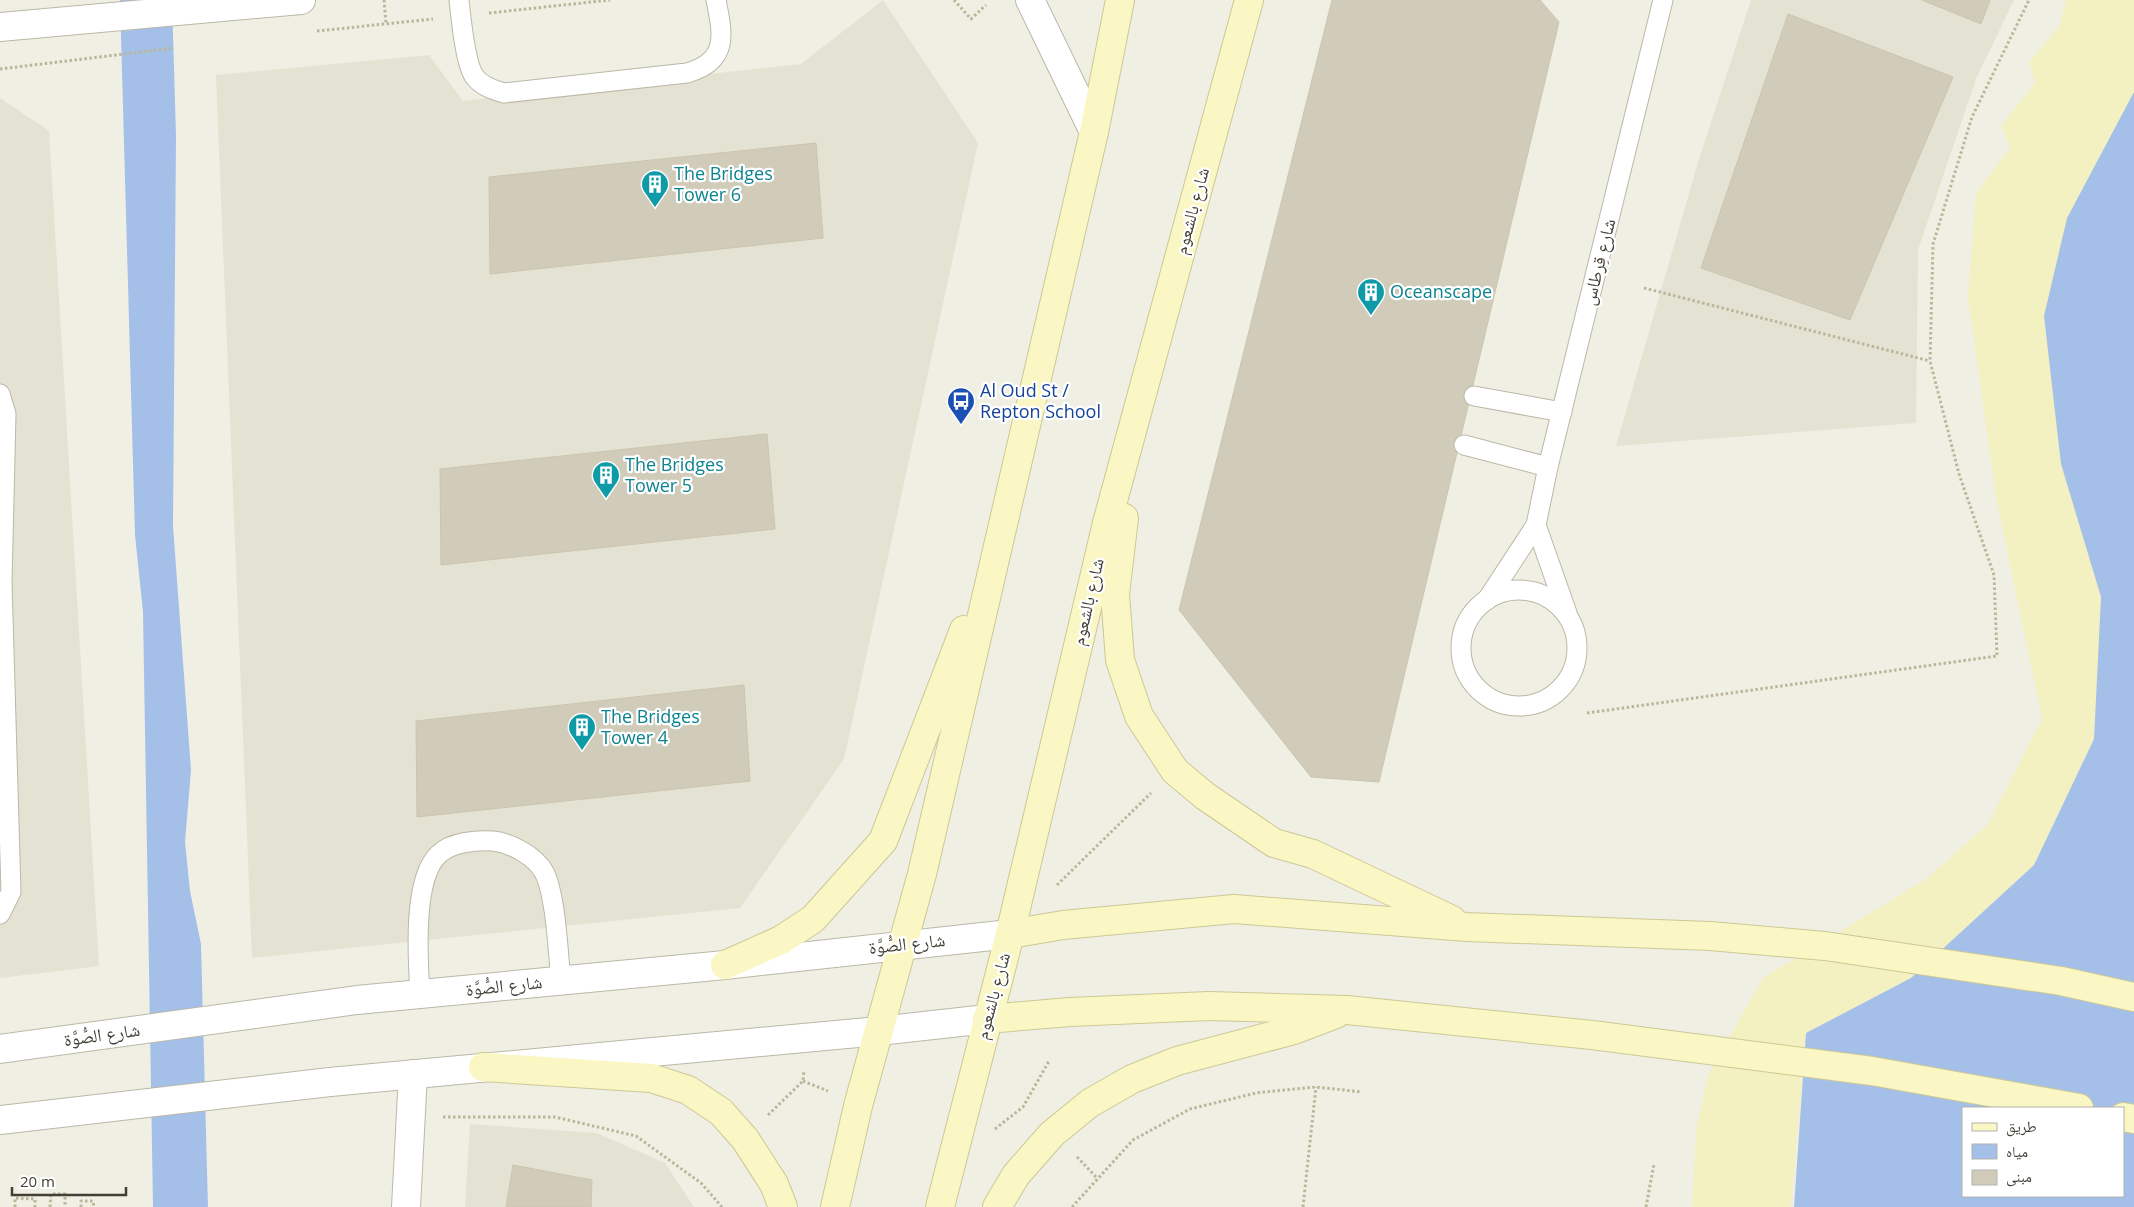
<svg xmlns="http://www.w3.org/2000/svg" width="2134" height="1207" font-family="'Open Sans','Noto Naskh Arabic',sans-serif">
	<rect width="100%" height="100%" fill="#f0efe4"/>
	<g fill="#e4e2d2">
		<polygon points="883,0 978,143 844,759 740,908 252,958 216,75 429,55 463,101 801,64"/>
		<polygon points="1751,0 2014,0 1976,79 1918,250 1916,423 1616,446 1699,159"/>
		<polygon points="0,98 49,131 99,966 0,978"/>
		<polygon points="470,1124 597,1133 665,1163 694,1207 465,1207"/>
	</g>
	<polygon fill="#f3f1c1" points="2066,0 2134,0 2134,92 2067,218 2061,464 2101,597 2094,739 2034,865 1911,978 1806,1033 1791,1207 1692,1207 1696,1130 1708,1075 1763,978 1926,879 1988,824 2042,719 1996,497 1968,297 1976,193 2010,148 2001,126 2035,83 2029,62 2059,27"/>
	<g fill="#a4c0e9" fill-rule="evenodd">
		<polygon points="120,0 172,0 176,136 173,526 191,770 185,842 190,891 201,944 208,1207 153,1207 143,612 135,535"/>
		<path d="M2134,92v1115h-340l12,-174 105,-55 123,-113 60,-126 7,-142 -40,-133 -17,-148 23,-98zM1963,1108h160v88h-160z"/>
	</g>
	<g fill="#d1ccba" stroke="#cbc5ae">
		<polygon points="1332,0 1540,0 1559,22 1379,782 1311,777 1179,610"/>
		<polygon points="1922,0 1990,0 1981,24"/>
		<polygon points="1788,14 1953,77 1850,320 1701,268"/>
		<polygon points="816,143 823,238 490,274 489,177"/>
		<polygon points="767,434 775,529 441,565 440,469"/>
		<polygon points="744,685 750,781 417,817 416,721"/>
		<polygon points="513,1165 592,1180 591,1207 506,1207"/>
	</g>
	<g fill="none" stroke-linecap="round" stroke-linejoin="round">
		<g stroke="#bbb8a7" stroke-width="21">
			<g id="lane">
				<path d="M459,0c2,18 6,62 15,76 7,10 19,14 30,17l183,-20c42,-12 36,-38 29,-73"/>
				<polyline points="0,394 6,414 2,582 11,892 0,914"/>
				<polyline points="1474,396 1562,412"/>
				<polyline points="1464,445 1548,467"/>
				<polyline points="1536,525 1567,613"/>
				<circle cx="1519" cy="648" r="58"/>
				<polyline points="1487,600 1536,525 1548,467 1663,0"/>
				<path d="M420,994c-2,-33 -8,-116 19,-140 13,-12 37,-14 54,-13 18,2 42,15 51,31 12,23 14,81 17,109"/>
			</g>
		</g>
		<g stroke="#bbb8a7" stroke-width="30">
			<g id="street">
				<polyline points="1030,0 1094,132"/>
				<polyline points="0,27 301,0"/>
				<polyline points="0,1049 357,1000 725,965 1010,934"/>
				<polyline points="0,1120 330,1082 879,1031 987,1019"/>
				<polyline points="406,1207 413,1074"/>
			</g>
		</g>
		<g stroke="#cdc896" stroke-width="30">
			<g id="secondary">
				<polyline points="1124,518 1115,594 1120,660 1139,716 1175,771 1205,796 1274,843 1313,854 1452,920"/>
				<polyline points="1010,934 1063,925 1234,909 1467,927 1710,936 1825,946 2061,981 2134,997"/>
				<polyline points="725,965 781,940 813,919 883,841 964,630"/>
				<polyline points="987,1019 1070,1012 1209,1006 1347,1010 1592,1035 1872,1071 2079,1108"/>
				<polyline points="483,1067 651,1078 688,1090 721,1112 745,1139 774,1184 783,1207"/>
				<polyline points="2123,1117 2134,1119"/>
				<polyline points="835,1207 858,1106 922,874 1094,132 1120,0"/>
				<polyline points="940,1207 1010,934 1107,523 1249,0"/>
				<polyline points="997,1207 1016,1175 1052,1134 1090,1103 1132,1079 1177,1061 1294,1030 1336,1014"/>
			</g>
		</g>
		<g stroke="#bbb69a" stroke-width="3" stroke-dasharray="2.5 2.5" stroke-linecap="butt">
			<polyline points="384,0 386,24"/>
			<polyline points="954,0 971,19 986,5"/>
			<polyline points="489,13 610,0"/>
			<polyline points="317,31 433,19"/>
			<polyline points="0,69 174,48"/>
			<polyline points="1644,288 1930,361"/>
			<polyline points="1587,713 1997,656 1994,575 1959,474 1930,361 1933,244 1972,117 2029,0"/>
			<polyline points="1057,885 1151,793"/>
			<polyline points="803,1081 828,1091"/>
			<polyline points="768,1115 803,1081 804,1071"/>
			<polyline points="443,1117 555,1117 636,1136 701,1183 722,1207"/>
			<polyline points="995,1129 1023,1107 1049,1061"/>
			<polyline points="1077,1157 1097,1178"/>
			<polyline points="15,1207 15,1198 35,1199 35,1207"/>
			<polyline points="50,1207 51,1194 65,1194 65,1207"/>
			<polyline points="81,1207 81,1201 93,1201 94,1207"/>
			<polyline points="1072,1207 1133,1140 1190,1109 1256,1093 1316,1087 1362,1092"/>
			<polyline points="1303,1207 1316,1087"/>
			<polyline points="1646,1207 1654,1164"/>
		</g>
		<use href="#lane" stroke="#fff" stroke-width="19"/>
		<use href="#street" stroke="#fff" stroke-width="28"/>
		<use href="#secondary" stroke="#faf7c4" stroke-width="28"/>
	</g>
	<defs>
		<g id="building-pin" transform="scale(1.4375)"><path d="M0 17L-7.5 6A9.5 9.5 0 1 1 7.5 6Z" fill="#0f9aa8" stroke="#fff"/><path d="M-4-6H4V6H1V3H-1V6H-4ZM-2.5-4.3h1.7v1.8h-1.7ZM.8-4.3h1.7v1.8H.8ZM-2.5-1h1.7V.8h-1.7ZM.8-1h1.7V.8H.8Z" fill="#fff"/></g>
		<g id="bus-pin" transform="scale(1.4375)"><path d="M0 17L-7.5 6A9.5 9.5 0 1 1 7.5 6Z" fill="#1a4fb4" stroke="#fff"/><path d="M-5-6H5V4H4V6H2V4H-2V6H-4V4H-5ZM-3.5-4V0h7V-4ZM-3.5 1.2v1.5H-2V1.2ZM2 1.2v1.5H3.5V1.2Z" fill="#fff"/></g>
	</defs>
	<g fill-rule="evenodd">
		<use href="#building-pin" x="655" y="184"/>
		<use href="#building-pin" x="1371" y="292"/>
		<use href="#bus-pin" x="961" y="401"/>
		<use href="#building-pin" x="606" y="475"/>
		<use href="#building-pin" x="582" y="727"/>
	</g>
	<g text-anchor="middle" stroke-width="4.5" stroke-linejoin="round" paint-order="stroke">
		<g font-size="18" fill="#0d838f" stroke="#fff" text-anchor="start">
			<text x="674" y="180">The Bridges<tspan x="674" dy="21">Tower 6</tspan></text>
			<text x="1390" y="298">Oceanscape</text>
			<text x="625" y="471">The Bridges<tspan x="625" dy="21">Tower 5</tspan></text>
			<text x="601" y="723">The Bridges<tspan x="601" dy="21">Tower 4</tspan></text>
		</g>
		<g font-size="18" fill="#423f34" stroke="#fff">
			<text transform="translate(1192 211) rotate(-75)" y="6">شارع بالشعوم</text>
			<text transform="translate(1599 262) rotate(-76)" y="6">شارع قِرطاس</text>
			<text transform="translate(1088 602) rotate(-77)" y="6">شارع بالشعوم</text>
			<text transform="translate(907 944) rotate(-6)" y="6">شارع الصُّوَّة</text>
			<text transform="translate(504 986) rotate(-6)" y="6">شارع الصُّوَّة</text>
			<text transform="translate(993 996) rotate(-75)" y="6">شارع بالشعوم</text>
			<text transform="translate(102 1035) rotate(-8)" y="6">شارع الصُّوَّة</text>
		</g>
		<g font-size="18" fill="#164399" stroke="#fff" text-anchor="start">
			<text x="980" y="397">Al Oud St /<tspan x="980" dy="21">Repton School</tspan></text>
		</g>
	</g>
	<rect x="1962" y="1107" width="162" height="90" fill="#ffffff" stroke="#b3b2ae"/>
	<rect x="1972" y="1123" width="25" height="8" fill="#faf7c4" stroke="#b3b2ae"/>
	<text x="2006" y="1132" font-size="15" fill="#423f34">طريق</text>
	<rect x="1972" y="1144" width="25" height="15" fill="#a4c0e9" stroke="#b3b2ae"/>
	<text x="2006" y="1157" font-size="15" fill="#423f34">مياه</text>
	<rect x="1972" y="1170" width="25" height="15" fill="#d1ccba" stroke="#b3b2ae"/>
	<text x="2006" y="1182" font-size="15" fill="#423f34">مبنى</text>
	<path d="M12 1187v8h114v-8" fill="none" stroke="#423f34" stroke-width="2.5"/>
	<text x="20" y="1187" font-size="15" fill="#423f34" stroke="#ffffff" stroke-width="4" paint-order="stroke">20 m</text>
</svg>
